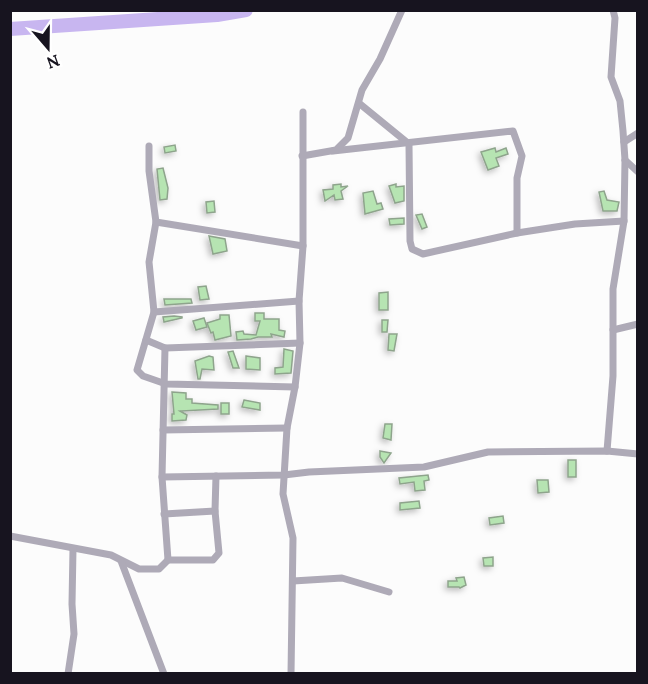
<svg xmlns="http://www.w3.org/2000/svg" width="648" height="684" font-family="Lora,serif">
	<defs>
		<filter id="shadow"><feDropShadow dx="-2.5" dy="2.5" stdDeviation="3" flood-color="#0004"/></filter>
	</defs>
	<rect width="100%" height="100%" fill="#fcfcfc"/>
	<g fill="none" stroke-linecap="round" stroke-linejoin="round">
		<polyline stroke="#c8b6f0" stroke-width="14" points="10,29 217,15 246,10"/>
	</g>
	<g fill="#b6e4b2" stroke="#8ea48c" stroke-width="1.5" filter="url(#shadow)">
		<polygon points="175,145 176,151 165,153 164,147"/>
		<polygon points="495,148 496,152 506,148 508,154 496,158 499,166 488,170 481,152"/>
		<polygon points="163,168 168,188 167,199 160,200 157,169"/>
		<polygon points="341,184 341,187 348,186 341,191 343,199 335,200 334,195 325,201 323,190 333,189 333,185"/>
		<polygon points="396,184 396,187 404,186 404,201 395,203 389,186"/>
		<polygon points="373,191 377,204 381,203 383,209 365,214 363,193"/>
		<polygon points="604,191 607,200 619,202 617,211 603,211 599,192"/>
		<polygon points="214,201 215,212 207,213 206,202"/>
		<polygon points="422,214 427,227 422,229 416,215"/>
		<polygon points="404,218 404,224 390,225 389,219"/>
		<polygon points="209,236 225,239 227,251 213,254"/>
		<polygon points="206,286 209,299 200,300 198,287"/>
		<polygon points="388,292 388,310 379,310 379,293"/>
		<polygon points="164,299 191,299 192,303 165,305"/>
		<polygon points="255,313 264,313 264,319 279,319 279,330 285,331 284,337 271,334 272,337 258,337 251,339 237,340 236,332 243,331 244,334 256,335 260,321 255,321"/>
		<polygon points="220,315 229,315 231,336 215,340 213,332 211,333 207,323 220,319"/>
		<polygon points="174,316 182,317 182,318 164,322 163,317"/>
		<polygon points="204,318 207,327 196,330 193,321"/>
		<polygon points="382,320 388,320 387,332 382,332"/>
		<polygon points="389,334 397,334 394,351 388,350"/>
		<polygon points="284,349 293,351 291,373 275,374 275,368 283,367"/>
		<polygon points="233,351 239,368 233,368 228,352"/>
		<polygon points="209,356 213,357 214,370 202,369 200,379 198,379 195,361"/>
		<polygon points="246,356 260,358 260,370 246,369"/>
		<polygon points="172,392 186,393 186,399 192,399 192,403 218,405 218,409 180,411 187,415 186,420 172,421 172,414 174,414"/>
		<polygon points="244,400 260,403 260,410 242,407"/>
		<rect x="221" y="403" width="8" height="11"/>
		<polygon points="385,424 392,424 391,440 383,438"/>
		<polygon points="380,451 391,453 384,463 380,457"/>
		<rect x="568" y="460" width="8" height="17"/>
		<polygon points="428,475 429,480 424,481 425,490 415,491 414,482 400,484 399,478"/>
		<polygon points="537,480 548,480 549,492 538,493"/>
		<polygon points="419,501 420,508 400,510 400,503"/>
		<polygon points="503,516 504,523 490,525 489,518"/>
		<polygon points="493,557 493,566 484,566 483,558"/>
		<polygon points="464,577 466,585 460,588 459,587 448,587 448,581 457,581 456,578"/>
	</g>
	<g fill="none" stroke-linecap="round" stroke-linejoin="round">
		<g stroke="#aeaab7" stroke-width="7">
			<polyline points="360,104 409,144 410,241 412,249 423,254 517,233 575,224 624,221"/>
			<polyline points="624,142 638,133"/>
			<polyline points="149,146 149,171 156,222 149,262 154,312 137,370 143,376 166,384 295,387"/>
			<polyline points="333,151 513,131 522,156 517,178 517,233"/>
			<polyline points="302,156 336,150 348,138 362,90 380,59 402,10"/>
			<polyline points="625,160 638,172"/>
			<polyline points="156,222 303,246"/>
			<polyline points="154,312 299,301"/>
			<polyline points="613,330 638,324"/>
			<polyline points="146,340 165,348 300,343"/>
			<polyline points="165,348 162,477 168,560"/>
			<polyline points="163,430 287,428"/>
			<polyline points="607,451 613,376 613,289 624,221 625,160 623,131 620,101 611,77 615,18 613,10"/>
			<polyline points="162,477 284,475 309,472 424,467 488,452 607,451 638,454"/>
			<polyline points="164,514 215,511"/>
			<polyline points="10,536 111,555 139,569 159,569 168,560 213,560 219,553 215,511 216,476"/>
			<polyline points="121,561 164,674"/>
			<polyline points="293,581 342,578 389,592"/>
			<polyline points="68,674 74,634 72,604 73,549"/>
			<polyline points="291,674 293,538 283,494 287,428 295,387 300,343 299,301 303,246 303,112"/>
		</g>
	</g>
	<rect width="648" height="684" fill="none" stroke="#17141f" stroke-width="24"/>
	<g transform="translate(48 48) rotate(160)" stroke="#ffffff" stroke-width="4.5" paint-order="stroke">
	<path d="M0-4.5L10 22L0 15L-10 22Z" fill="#17141f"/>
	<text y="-9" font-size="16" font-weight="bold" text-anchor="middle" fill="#17141f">N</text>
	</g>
</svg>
